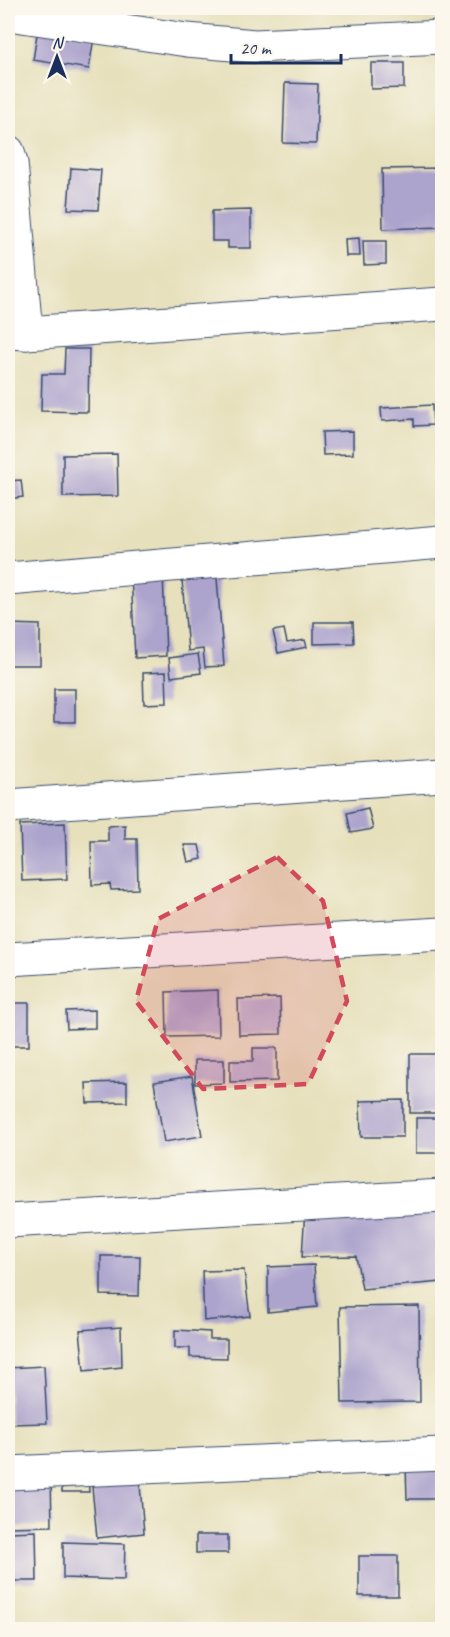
<svg xmlns="http://www.w3.org/2000/svg" width="450" height="1637" font-family="Caveat,sans-serif">
	<rect width="100%" height="100%" fill="#fbf7ec"/>
	<filter id="ink" filterUnits="userSpaceOnUse"><feTurbulence type="fractalNoise" baseFrequency=".0167" numOctaves="2"/><feDisplacementMap in="SourceGraphic" scale="12" xChannelSelector="R" yChannelSelector="G"/><feConvolveMatrix kernelMatrix="1 2 1 2 8 2 1 2 1" color-interpolation-filters="sRGB"/></filter>
	<filter id="wash" filterUnits="userSpaceOnUse"><feTurbulence type="fractalNoise" baseFrequency=".008" numOctaves="4" result="noise"/><feDisplacementMap in="SourceGraphic" scale="24" xChannelSelector="R" yChannelSelector="G"/><feGaussianBlur stdDeviation="1.35" result="paint"/><feColorMatrix in="noise" values="0 0 0 0 0 0 0 0 0 0 0 0 0 0 0 0 0 1.4 0 .05"/><feComposite in="paint" operator="in"/></filter>
	<g filter="url(#wash)">
		<rect width="100%" height="100%" fill="#e6e0bc"/>
		<g id="blocks">
			<g fill="#ada4cd">
				<polygon points="38,28 94,37 89,69 33,60"/>
				<polygon points="371,63 404,63 404,88 371,89"/>
				<polygon points="285,83 318,84 316,144 283,143"/>
				<polygon points="71,168 101,170 98,210 68,209"/>
				<polygon points="442,168 442,227 383,229 382,169"/>
				<polygon points="251,210 251,248 228,248 228,241 212,241 212,211"/>
				<polygon points="359,238 360,256 346,256 345,239"/>
				<polygon points="363,241 386,241 386,264 364,265"/>
				<polygon points="65,349 89,349 88,412 41,411 42,374 64,374"/>
				<polygon points="432,405 433,425 414,426 414,419 382,421 381,408"/>
				<polygon points="353,431 353,454 323,455 322,432"/>
				<polygon points="117,454 118,496 63,497 63,455"/>
				<polygon points="21,480 23,497 8,499 8,481"/>
				<polygon points="216,566 224,666 205,667 203,649 188,651 181,568"/>
				<polygon points="163,572 166,656 135,658 131,573"/>
				<polygon points="314,622 353,622 354,643 314,644"/>
				<polygon points="8,624 40,625 40,665 8,665"/>
				<polygon points="284,629 287,643 305,640 307,647 278,653 273,631"/>
				<polygon points="198,654 201,673 171,677 169,658"/>
				<polygon points="166,672 167,703 144,704 143,673"/>
				<rect x="54" y="689" width="21" height="33"/>
				<polygon points="368,808 373,829 351,833 347,813"/>
				<polygon points="65,823 67,879 22,881 20,825"/>
				<polygon points="125,825 125,839 137,839 138,889 111,890 110,884 92,885 91,841 108,841 108,826"/>
				<polygon points="184,845 199,845 202,859 188,862"/>
				<polygon points="218,990 219,1036 167,1037 166,992"/>
				<polygon points="280,998 281,1034 239,1035 238,999"/>
				<rect x="8" y="1003" width="21" height="43"/>
				<polygon points="95,1010 95,1028 67,1029 66,1011"/>
				<polygon points="253,1048 277,1048 277,1081 230,1082 230,1061 253,1061"/>
				<rect x="410" y="1054" width="32" height="59"/>
				<polygon points="195,1060 224,1060 224,1083 195,1084"/>
				<polygon points="192,1076 202,1136 164,1142 154,1082"/>
				<polygon points="127,1082 127,1102 87,1103 86,1083"/>
				<polygon points="403,1100 403,1137 361,1137 360,1101"/>
				<rect x="416" y="1118" width="23" height="35"/>
				<polygon points="439,1201 442,1225 442,1282 362,1289 356,1256 302,1257 305,1210"/>
				<polygon points="101,1256 140,1256 139,1296 101,1295"/>
				<polygon points="314,1265 317,1307 268,1312 268,1267"/>
				<polygon points="244,1270 250,1316 204,1321 202,1271"/>
				<polygon points="419,1306 420,1402 342,1403 340,1307"/>
				<polygon points="121,1327 122,1367 84,1371 80,1330"/>
				<polygon points="175,1330 210,1332 210,1339 227,1339 227,1358 190,1357 190,1348 175,1348"/>
				<polygon points="44,1366 47,1423 10,1424 8,1368"/>
				<polygon points="440,1464 441,1499 407,1499 406,1465"/>
				<polygon points="139,1473 144,1533 97,1538 91,1477"/>
				<polygon points="61,1474 88,1474 89,1492 62,1492"/>
				<polygon points="51,1477 52,1526 8,1527 8,1478"/>
				<polygon points="36,1531 37,1581 8,1581 8,1532"/>
				<rect x="196" y="1535" width="32" height="18"/>
				<polygon points="63,1542 125,1544 124,1580 63,1578"/>
				<rect x="359" y="1556" width="39" height="40"/>
			</g>
		</g>
	</g>
	<g filter="url(#ink)">
		<use href="#blocks" fill-opacity="0" stroke="#394a6c" stroke-width="1.5"/>
		<g fill="none" stroke-linecap="round" stroke-linejoin="round">
			<g stroke="#394a6c" stroke-width="35">
				<g id="street">
					<polyline points="8,14 187,40 255,46 442,37"/>
					<polyline points="8,152 11,163 26,333"/>
					<polyline points="8,332 26,333 442,304"/>
					<polyline points="8,579 442,542"/>
					<polyline points="8,806 442,775"/>
					<polyline points="8,959 442,934"/>
					<polyline points="8,1221 442,1196"/>
					<polyline points="8,1473 442,1454"/>
				</g>
			</g>
			<use href="#street" stroke="#fff" stroke-width="33"/>
		</g>
	</g>
	<path fill="#d1495b" fill-opacity="0.2" stroke="#d1495b" stroke-width="4.5" stroke-dasharray="12 8" stroke-linejoin="round" d="M277,857l46,44 24,100 -39,83 -105,5 -67,-88 22,-82z"/>
	<rect width="450" height="1637" fill="none" stroke="#fbf7ec" stroke-width="30"/>
	<g transform="translate(57 57)" stroke="#fbf7ec" stroke-width="4.5" paint-order="stroke">
	<path d="M0-4.5L10 22L0 15L-10 22Z" fill="#1b2f5e"/>
	<text y="-9" font-size="16" font-weight="bold" text-anchor="middle" fill="#1b2f5e">N</text>
	</g>
	<path d="M231 54v9h110v-9" fill="none" stroke="#1b2f5e" stroke-width="3"/>
	<text x="240" y="54" font-size="18" fill="#1b2f5e" stroke="#fbf7ec" stroke-width="4.5" paint-order="stroke">20 m</text>
</svg>
